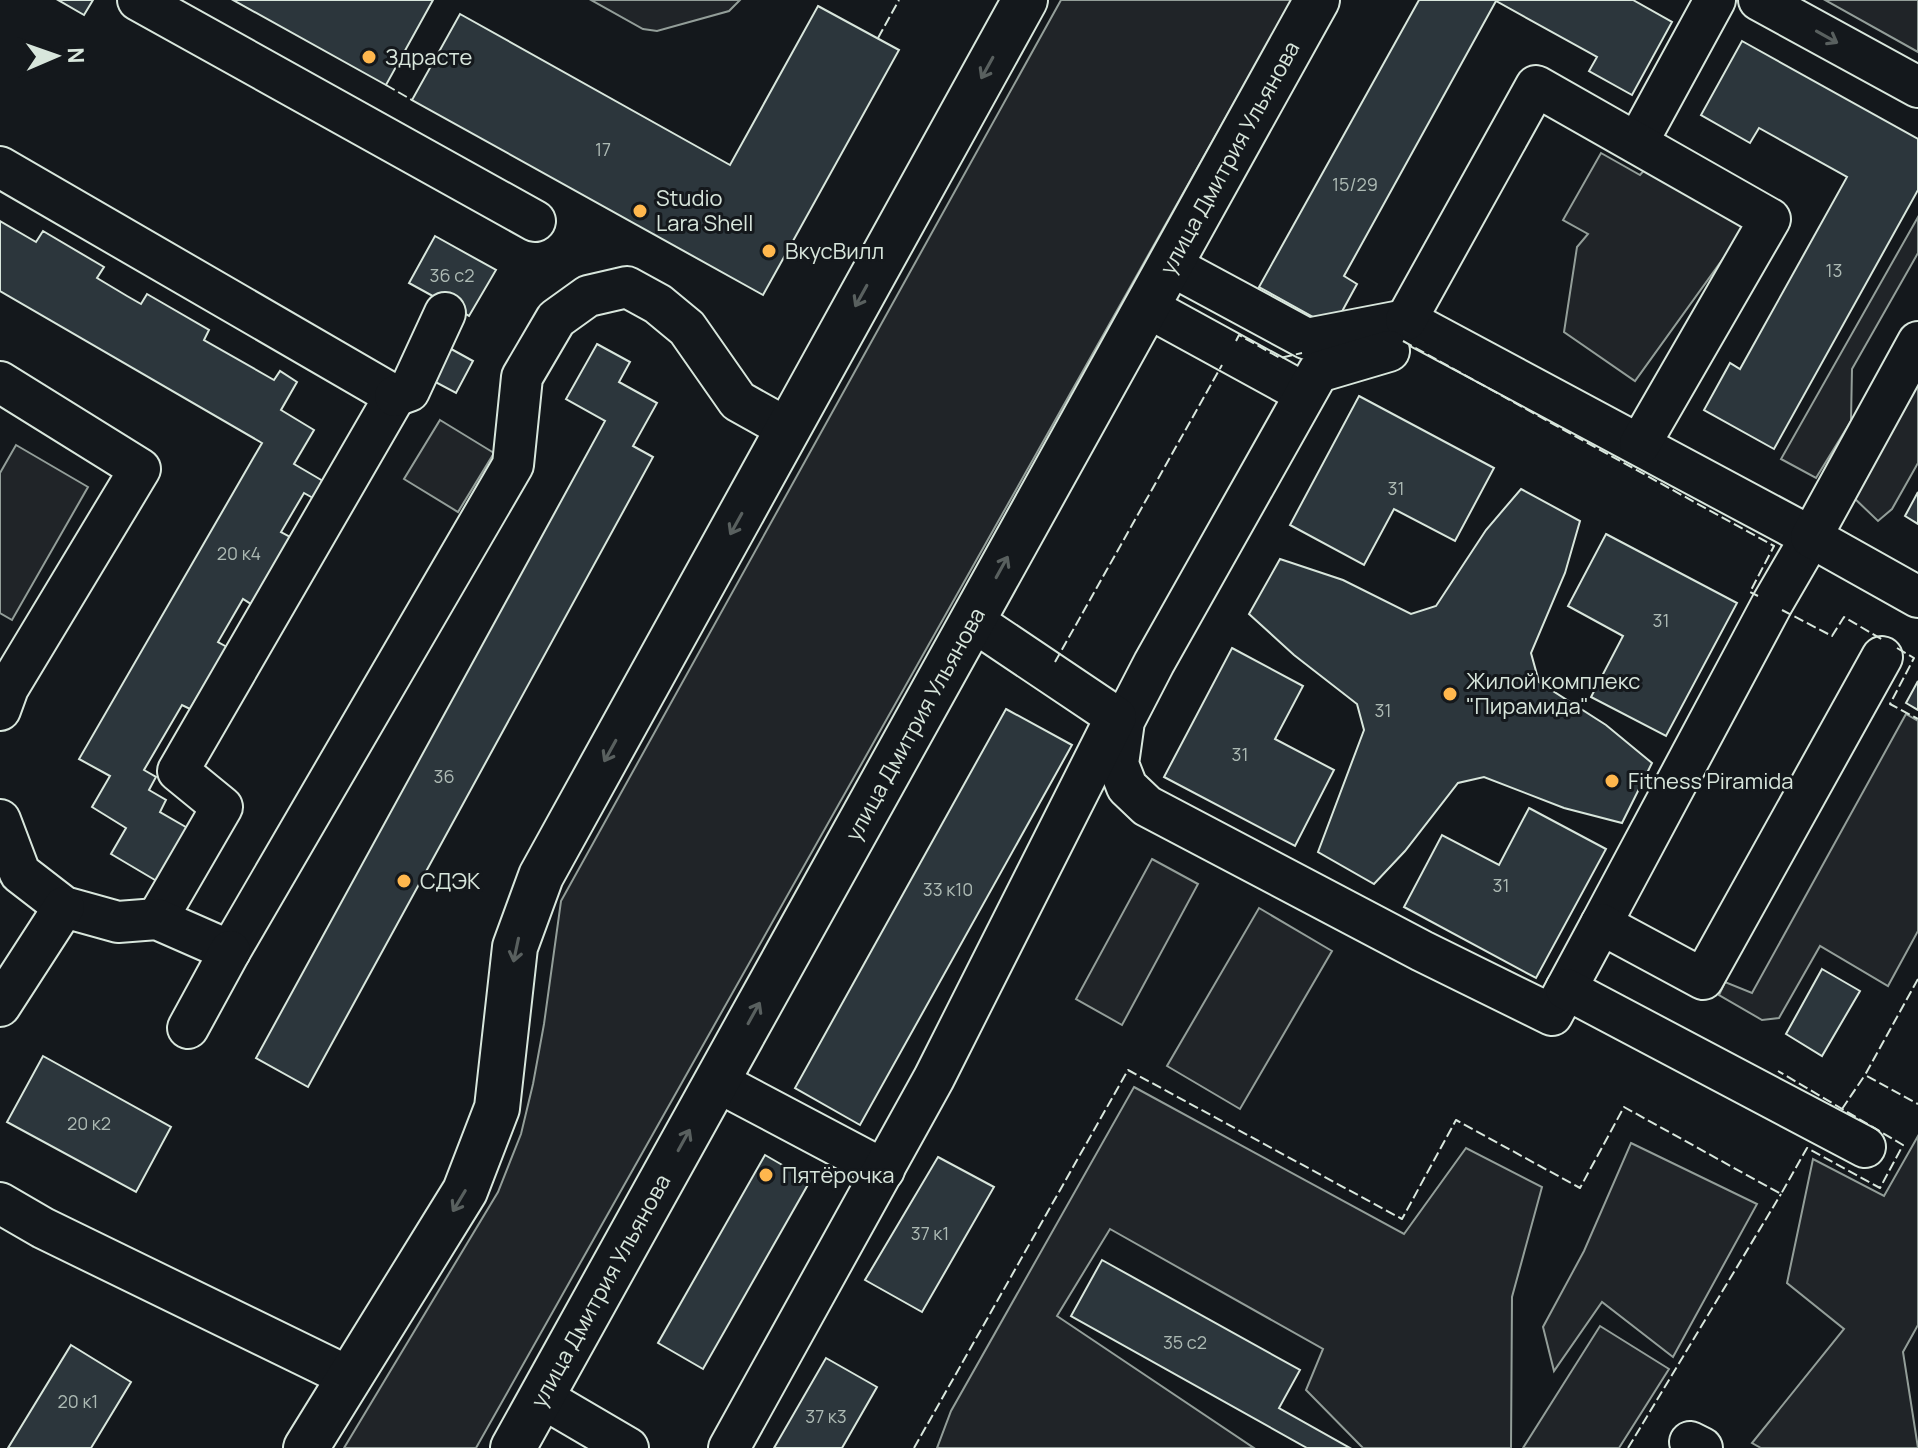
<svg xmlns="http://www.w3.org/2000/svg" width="1918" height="1448" font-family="Manrope,sans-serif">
	<rect width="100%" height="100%" fill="#14181c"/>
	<g fill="#202428" stroke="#939e99" stroke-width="2">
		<polygon points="591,0 740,0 729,11 657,31 643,29"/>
		<polygon points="1061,0 1292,0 476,1448 344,1448 498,1192 521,1134 533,1084 544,1024 561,901"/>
		<polygon points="1825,0 1918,0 1918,52"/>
		<polygon points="1601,153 1640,175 1648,166 1748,224 1635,381 1564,332 1577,247 1588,234 1563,220"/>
		<polygon points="1918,217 1918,253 1852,369 1851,421 1816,478 1781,459"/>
		<polygon points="1918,375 1918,463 1892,509 1878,521 1851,495"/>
		<polygon points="440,420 494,453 458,512 404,479"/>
		<polygon points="16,445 88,487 12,620 0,613 0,473"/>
		<polygon points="1906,714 1918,721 1918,931 1888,986 1820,946 1779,1018 1762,1020 1719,995 1725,982 1752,993"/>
		<polygon points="1152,859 1198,884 1122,1025 1076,999"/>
		<polygon points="1259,908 1332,951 1240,1109 1167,1066"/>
		<polygon points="1134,1087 1404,1234 1466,1148 1542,1187 1512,1297 1511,1448 1363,1448 1306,1390 1323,1349 1110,1229 1057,1316 1254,1448 937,1448 951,1411"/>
		<polygon points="1918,1136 1918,1325 1903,1352 1918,1448 1761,1448 1752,1443 1844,1329 1787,1283 1813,1159 1884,1196"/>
		<polygon points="1631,1143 1757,1204 1673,1357 1602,1302 1554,1371 1543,1327 1584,1251"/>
		<polygon points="1600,1326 1669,1369 1619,1448 1523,1448"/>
	</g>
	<g fill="#2c363c" stroke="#d8e6dc" stroke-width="2">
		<polygon points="58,0 93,0 84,15"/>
		<polygon points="233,0 433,0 386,85"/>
		<polygon points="1419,0 1633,0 1672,22 1632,95 1589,71 1597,57 1496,1 1344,276 1357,284 1333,328 1259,287"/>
		<polygon points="818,6 899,50 763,295 412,100 460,14 730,165"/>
		<polygon points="1742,41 1918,139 1918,190 1774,449 1704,410 1730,363 1740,369 1847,177 1759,128 1750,143 1701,115"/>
		<polygon points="0,221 36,242 43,231 104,267 97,278 127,296 141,304 147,294 209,330 204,340 274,380 280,371 297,382 281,410 314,430 294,464 323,481 313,498 304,493 281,532 290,537 251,604 243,599 218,642 227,647 190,709 182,705 144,770 156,777 149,790 166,800 160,812 191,830 160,883 111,854 126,828 92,807 110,776 79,759 262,443 0,291"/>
		<polygon points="435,236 496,270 469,316 409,283"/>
		<polygon points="597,344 630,362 619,382 657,403 633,446 653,457 308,1087 256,1058 605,421 566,399"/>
		<polygon points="444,345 473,361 456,393 426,377"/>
		<polygon points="1359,396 1494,468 1455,541 1394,509 1364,565 1290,525"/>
		<polygon points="1521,489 1580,521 1565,573 1531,653 1539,682 1606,725 1652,763 1622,823 1564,808 1484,777 1458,783 1405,851 1374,884 1318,852 1364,730 1357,704 1294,655 1249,614 1280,559 1343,580 1411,614 1436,606 1486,530"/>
		<polygon points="1918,492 1918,524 1905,516"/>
		<polygon points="1606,534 1737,603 1666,736 1591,697 1623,636 1568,606"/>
		<polygon points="1232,648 1303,686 1275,739 1334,770 1295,846 1164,777"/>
		<polygon points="1918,681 1918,710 1906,703"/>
		<polygon points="1006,709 1072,745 860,1125 795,1088"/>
		<polygon points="1529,808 1606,849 1536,978 1404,907 1442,835 1499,865"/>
		<polygon points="1822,969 1860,991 1822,1056 1786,1034"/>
		<polygon points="43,1056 171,1127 136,1192 7,1122"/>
		<polygon points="765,1155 810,1181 703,1369 658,1343"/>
		<polygon points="938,1157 994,1187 922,1312 865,1280"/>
		<polygon points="1102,1260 1300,1370 1279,1408 1350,1448 1307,1448 1071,1316"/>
		<polygon points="71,1345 131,1382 91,1448 8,1448"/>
		<polygon points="826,1358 877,1387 842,1448 774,1448"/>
	</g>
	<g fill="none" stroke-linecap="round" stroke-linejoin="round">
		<g stroke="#d8e6dc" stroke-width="44">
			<g id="minor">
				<polyline points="138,0 535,221"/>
				<polyline points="1759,0 1918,87"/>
				<polyline points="1637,143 1715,0"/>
				<polyline points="0,167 395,396 178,771 222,807 157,919"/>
				<polyline points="1170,265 1307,339 1406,320 1811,537 1772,604 1601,924"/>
				<polyline points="1147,307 1304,393"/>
				<polyline points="1406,320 1536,86 1770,219 1640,444"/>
				<polyline points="1918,342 1811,537 1918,597"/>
				<polyline points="1389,351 1318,372 1154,663 1124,721 1118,764 1127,787 1147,806 1422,951 1552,1015 1601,924 1703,979 1882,657"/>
				<polyline points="0,382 140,469 8,688 0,710"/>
				<polyline points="395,396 409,391 445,313"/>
				<polyline points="0,820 20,873 64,907 118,922 157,919 230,951 513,465 522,377 556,319 588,296 627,287 658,304 687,328 738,401 788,429"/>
				<polyline points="1566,989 1865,1147"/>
				<polyline points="0,1006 64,907"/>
				<polyline points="188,1028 230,951"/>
				<polyline points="716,1081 884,1170"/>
				<polyline points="0,1203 43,1228 351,1378"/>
				<polyline points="541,1397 628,1448"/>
				<polyline points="1690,1442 1702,1448"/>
				<polyline points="729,1448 934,1078 1116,717 973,621"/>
			</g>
		</g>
		<g stroke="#d8e6dc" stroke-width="48">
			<g id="major">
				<polyline points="306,1448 465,1191 497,1108 515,947 541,876 1025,0"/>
				<path id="s1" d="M513,1448l804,-1448"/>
			</g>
		</g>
		<use href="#minor" stroke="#14181c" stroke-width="40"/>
		<use href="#major" stroke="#14181c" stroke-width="44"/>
		<g stroke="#d8e6dc" stroke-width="2" stroke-dasharray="10 4" stroke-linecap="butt">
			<polyline points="878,38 899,0"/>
			<polyline points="386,85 412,100"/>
			<polyline points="1236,341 1239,335 1280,358 1302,353"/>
			<polyline points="1403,341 1774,546 1750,592 1758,596"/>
			<polyline points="1782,610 1832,636 1844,617 1883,640"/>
			<polyline points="1897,648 1914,658 1890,704 1918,719"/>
			<polyline points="1055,662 1222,365"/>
			<polyline points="1918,979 1865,1075 1918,1104"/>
			<polyline points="1842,1109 1865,1075"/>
			<polyline points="914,1448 1128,1070 1402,1219 1456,1120 1580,1188 1624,1107 1781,1194 1807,1148 1880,1188 1903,1145 1778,1071"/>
			<polyline points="1628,1448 1781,1194"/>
		</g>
	</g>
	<defs><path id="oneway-shaft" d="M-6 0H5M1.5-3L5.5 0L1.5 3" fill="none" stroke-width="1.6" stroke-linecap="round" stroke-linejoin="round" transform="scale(2)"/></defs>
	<g stroke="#59605f">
		<use href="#oneway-shaft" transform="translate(1827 37) rotate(29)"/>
		<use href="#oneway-shaft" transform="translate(987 68) rotate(119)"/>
		<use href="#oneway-shaft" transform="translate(861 296) rotate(119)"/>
		<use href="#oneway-shaft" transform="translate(736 524) rotate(119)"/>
		<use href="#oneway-shaft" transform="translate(1002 567) rotate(-61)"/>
		<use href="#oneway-shaft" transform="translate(610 751) rotate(119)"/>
		<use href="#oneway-shaft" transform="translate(516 950) rotate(102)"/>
		<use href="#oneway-shaft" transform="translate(754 1013) rotate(-61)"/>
		<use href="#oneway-shaft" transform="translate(684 1140) rotate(-61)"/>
		<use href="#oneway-shaft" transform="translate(459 1201) rotate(121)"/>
	</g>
	<g fill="#ffb74d" stroke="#14181c" stroke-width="3">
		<circle cx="369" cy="57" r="8"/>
		<circle cx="640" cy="211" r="8"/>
		<circle cx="769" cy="251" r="8"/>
		<circle cx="1450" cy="694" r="8"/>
		<circle cx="1612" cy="781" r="8"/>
		<circle cx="404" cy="881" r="8"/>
		<circle cx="766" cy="1175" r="8"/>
	</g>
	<g text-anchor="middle" stroke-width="6" stroke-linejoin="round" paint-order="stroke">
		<g font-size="18" fill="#adbab4">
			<text x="603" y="156">17</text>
			<text x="1355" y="191">15/29</text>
			<text x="1834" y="277">13</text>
			<text x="452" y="282">36 с2</text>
			<text x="1396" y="495">31</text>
			<text x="239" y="560">20 к4</text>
			<text x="1661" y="627">31</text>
			<text x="1383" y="717">31</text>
			<text x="1240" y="761">31</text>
			<text x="444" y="783">36</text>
			<text x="1501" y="892">31</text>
			<text x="948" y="896">33 к10</text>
			<text x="89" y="1130">20 к2</text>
			<text x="930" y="1240">37 к1</text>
			<text x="1185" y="1349">35 с2</text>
			<text x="78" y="1408">20 к1</text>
			<text x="826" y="1423">37 к3</text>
		</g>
		<g font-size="22" fill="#d8e6dc" stroke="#14181c" text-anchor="start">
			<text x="385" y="65">Здрасте</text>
			<text x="656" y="206">Studio<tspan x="656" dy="25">Lara Shell</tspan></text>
			<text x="785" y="259">ВкусВилл</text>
			<text x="1466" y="689">Жилой комплекс<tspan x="1466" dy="25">"Пирамида"</tspan></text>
			<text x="1628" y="789">Fitness Piramida</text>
			<text x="420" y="889">СДЭК</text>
			<text x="782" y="1183">Пятёрочка</text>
		</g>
		<g font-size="22" fill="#d8e6dc" stroke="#14181c">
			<text dy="8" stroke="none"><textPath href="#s1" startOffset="1476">улица Дмитрия Ульянова</textPath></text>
			<text dy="8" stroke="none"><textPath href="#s1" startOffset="828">улица Дмитрия Ульянова</textPath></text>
			<text dy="8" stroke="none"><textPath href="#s1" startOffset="180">улица Дмитрия Ульянова</textPath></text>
		</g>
	</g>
	<g transform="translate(56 56) rotate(88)" stroke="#14181c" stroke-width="6" paint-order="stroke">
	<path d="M0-6L14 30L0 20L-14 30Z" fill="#d8e6dc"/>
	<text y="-12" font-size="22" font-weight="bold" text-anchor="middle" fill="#d8e6dc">N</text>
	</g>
</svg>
